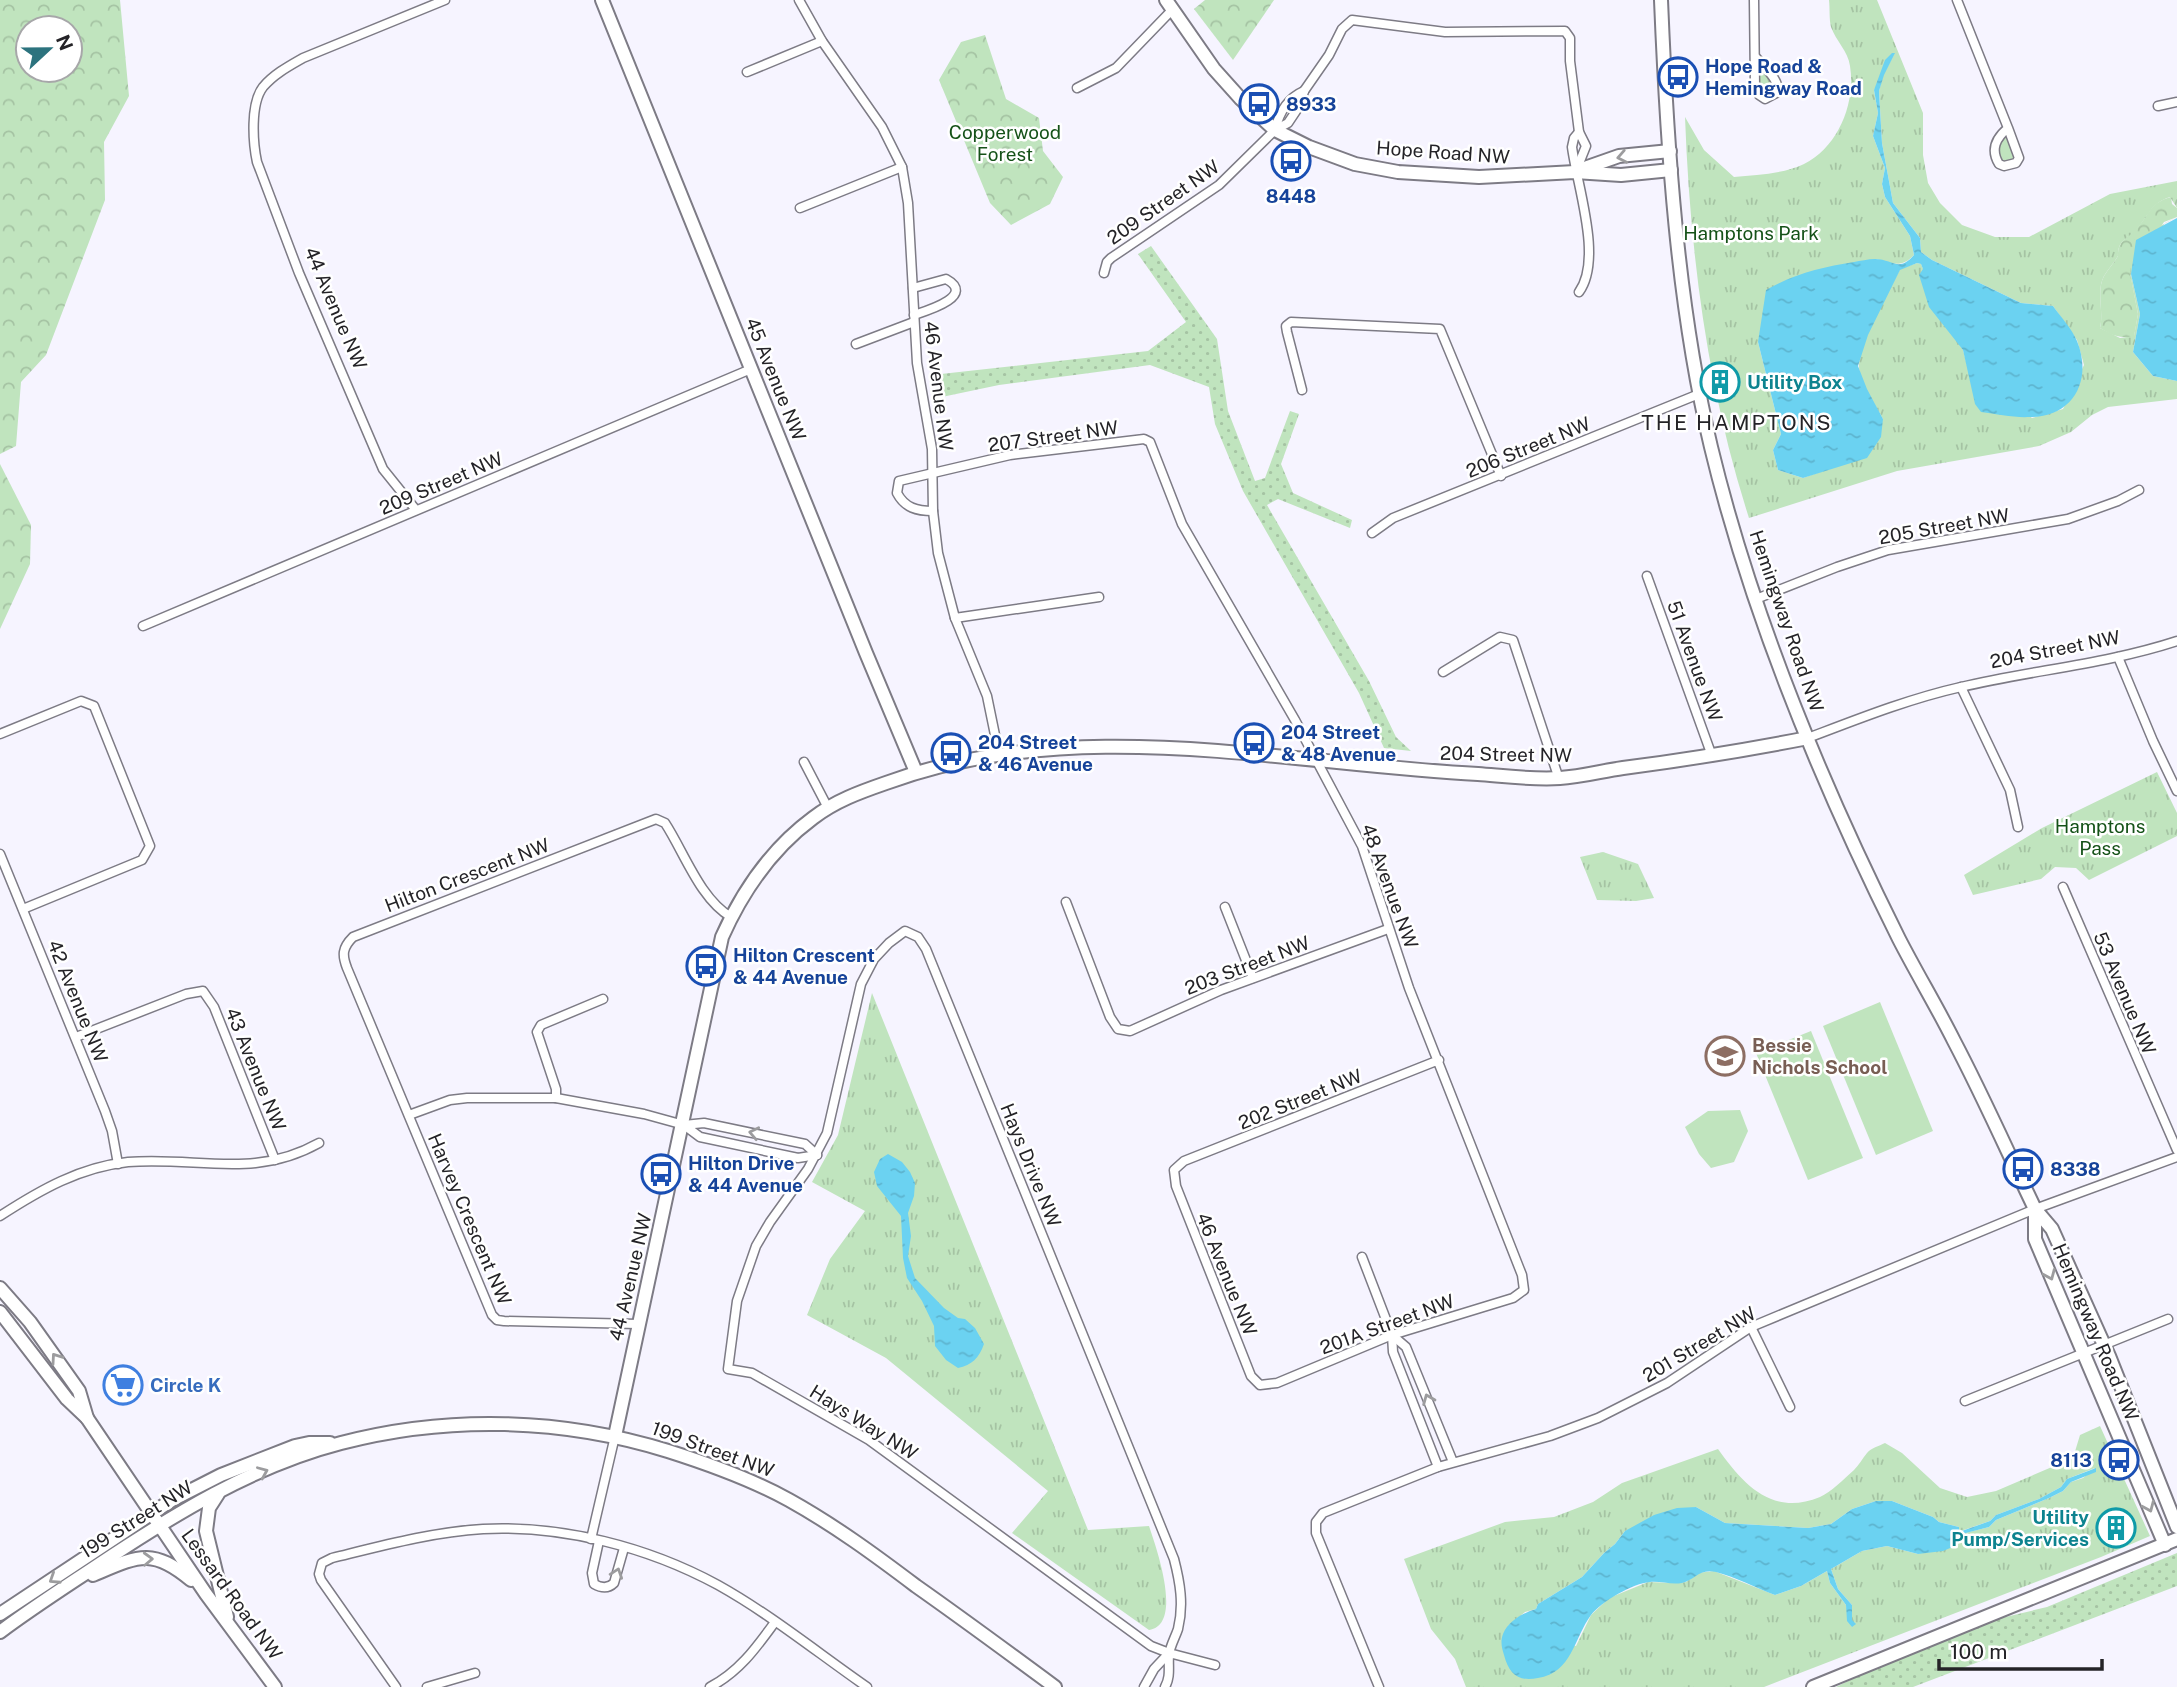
<svg xmlns="http://www.w3.org/2000/svg" width="2177" height="1687" font-family="'Public Sans',sans-serif">
	<defs>
		<pattern id="grass-dots" width="8" height="8" patternUnits="userSpaceOnUse" patternTransform="scale(1.75)"><rect width="8" height="8" fill="#c0e4be"/><path d="M2 2h.1M6 6h.1" fill="none" stroke="#a5c3a3" stroke-width="1.8" stroke-linecap="round"/></pattern>
		<pattern id="forest-crowns" width="20" height="18" patternUnits="userSpaceOnUse" patternTransform="scale(1.75)"><rect width="20" height="18" fill="#c0e4be"/><path d="M2 6a3 3 0 1 1 6 0M12 15a3 3 0 1 1 6 0" fill="none" stroke="#a5c3a3"/></pattern>
		<pattern id="park-tufts" width="24" height="20" patternUnits="userSpaceOnUse" patternTransform="scale(1.75)"><rect width="24" height="20" fill="#c0e4be"/><path d="M3 7l-1-3M5 7V3M7 7l1-3M15 17l-1-3M17 17v-4M19 17l1-3" fill="none" stroke="#a5c3a3"/></pattern>
		<pattern id="water-ripples" width="26" height="14" patternUnits="userSpaceOnUse" patternTransform="scale(1.75)"><rect width="26" height="14" fill="#6bd2f1"/><path d="M2 4q2-2 4 0t4 0M15 11q2-2 4 0t4 0" fill="none" stroke="#5db4cf"/></pattern>
	</defs>
	<rect width="100%" height="100%" fill="#f6f4ff"/>
	<g fill="url(#grass-dots)">
		<polygon points="1151,246 1217,339 1228,411 1255,481 1265,478 1290,411 1299,414 1281,464 1293,493 1352,520 1350,528 1278,499 1267,505 1369,681 1396,737 1411,751 1384,748 1359,693 1243,491 1215,424 1209,387 1150,365 999,385 937,398 932,375 1148,351 1186,322 1138,254"/>
		<polygon points="2177,1553 2177,1586 1913,1687 1836,1687 1876,1667 1993,1620 2047,1607"/>
	</g>
	<g fill="url(#forest-crowns)" fill-rule="evenodd">
		<path d="M0,0h120l9,96 -25,46 1,58 -59,155 -25,27 -5,64 -16,8zM28,28h42v42h-42z"/>
		<polygon points="1205,0 1274,0 1233,60 1194,9"/>
		<polygon points="985,35 1006,99 1039,118 1043,151 1063,177 1050,204 1011,225 990,203 939,80 961,42"/>
		<path d="M2171,197l1,7 5,4v9l-13,5 -34,51 8,41 -4,23c-14,1 -22,-1 -34,-9 4,-16 -4,-37 4,-52 4,-7 10,-13 14,-20 -1,-14 8,-17 17,-26 14,-13 13,-27 36,-33z"/>
		<polygon points="0,464 31,525 30,564 0,629"/>
	</g>
	<g fill="url(#park-tufts)" fill-rule="evenodd">
		<path d="M1829,0h48l46,113v42l5,28 12,20 22,22 33,12h34l81,-43 67,-13v27l-7,-11c-20,6 -22,21 -35,34 -9,8 -18,11 -17,25 -4,7 -10,13 -14,20 -8,15 0,36 -4,52l20,10 14,-2 4,-22 -8,-40 4,-34 43,-23 -12,6 -34,51 9,40 -7,38 20,24 24,5v18l-69,8 -16,8 -21,17 -32,14 -142,25 -148,47c-42,-130 -59,-266 -64,-401l19,33 30,27c23,-2 49,-3 70,-13 34,-17 52,-61 46,-98 -2,-15 -14,-25 -19,-39 -2,-8 -1,-19 -2,-27zM1895,53l-12,22 -4,16 3,52 11,60 27,35 1,14 11,8 89,43 32,3 24,34 7,25 -21,44 -31,9 -64,-49 -5,-19 -10,-16 -32,-70 -4,-1 -17,6c-12,25 -40,69 -41,96 -1,15 17,41 24,54l-49,48 -31,11 -25,-8 -5,-20 8,-16 -23,-92 119,-83c15,5 25,9 37,-4l-4,-19 -25,-39 -3,-13 3,-16 -12,-32 5,-23 -4,-23z"/>
		<polygon points="1758,64 1774,78 1778,92 1767,98 1759,95"/>
		<polygon points="2007,133 2016,158 2008,163 1999,161 1998,146"/>
		<polygon points="2157,772 2177,813 2177,836 2089,880 2076,868 2055,867 2041,879 1973,895 1964,875 2042,828"/>
		<polygon points="1603,852 1638,864 1654,898 1636,901 1597,900 1580,857"/>
		<path d="M872,993l216,537 61,-4c7,21 35,99 0,104l-137,-97 36,-42 -162,-133 -79,-43 23,-56 35,-48 -53,-29 26,-47z"/>
		<path d="M2100,1426l50,110 -49,21 -337,130h-298l-11,-28 -24,-30 -27,-70 101,-37 49,-5 39,-15 29,-19 96,-34c25,35 54,68 102,48 11,-5 24,-18 34,-27 5,-5 8,-11 13,-17 4,-5 12,-7 18,-10l17,10 38,35 27,9 29,-6 77,-33 7,-23zM2095,1468l-12,10 -12,4 -8,9 -14,7 -53,22 -7,7 -32,8 -39,19 -31,-8 -25,5 -31,18 7,20 14,16v22l-6,-22 -16,-22 -3,-12 -26,15 -26,9 -61,-24 -17,2 -11,9 -9,1 -29,-1 -39,16 -18,17 -15,31 -68,-20 17,-14 11,-3 2,-5 44,-27 22,-24 11,-9 10,-13 71,-24 29,16 83,5 23,-4 21,-15 24,-8h16l41,16 6,5 20,5 -1,5 32,-11 6,-6 43,-16 22,-12 6,-8z"/>
	</g>
	<g fill="#c0e4be">
		<polygon points="1880,1002 1933,1131 1876,1155 1823,1026"/>
		<polygon points="1811,1031 1863,1158 1808,1180 1756,1053"/>
		<polygon points="1740,1110 1748,1131 1734,1162 1711,1168 1699,1154 1685,1127 1708,1111"/>
	</g>
	<g fill="url(#water-ripples)">
		<path d="M1892,53h3l-11,22 -5,16 3,52 11,60 27,35 1,14 11,8 89,43 32,3c8,11 19,23 24,35 16,39 -4,76 -47,76 -16,1 -33,-3 -49,-5l-6,-8 -12,-54 -34,-43 -10,-32 4,-6 -2,-5 -4,-1 -17,7 -32,65 -10,31 9,23 16,30 -2,18 -14,21 -64,20 -25,-8 -5,-20 8,-16 -23,-92 8,-52c28,-16 56,-23 88,-28 6,-1 14,-3 21,-3 18,0 23,14 39,-4l-4,-19 -25,-39 -3,-13 3,-16 -12,-32 5,-23 -4,-23 11,-30z"/>
		<polygon points="2177,218 2177,381 2153,376 2133,352 2140,314 2131,274 2136,240"/>
		<path d="M888,1154l14,8 8,10 5,11 -1,13 -6,17 3,23 -3,20 7,22 29,30 14,10 7,1 10,9 9,16c-5,14 -12,21 -26,24l-12,-8 -11,-14 -1,-20 -12,-25 -15,-23 -4,-20 -2,-42 -24,-30 -3,-14 6,-13z"/>
		<path d="M2096,1468v4l-25,10 -8,9 -14,7 -53,22 -7,7 -31,8 -3,11 -12,5 -25,3 -31,-8 -25,5 -31,18 7,20 14,16v15l4,4 -4,3 -5,-6 -1,-16 -16,-22 -3,-12 -26,15 -26,9c-19,-7 -39,-18 -59,-23 -17,-4 -21,8 -34,11 -11,2 -21,-2 -32,-1 -17,1 -49,20 -59,33 -17,23 -19,58 -53,63 -20,4 -29,-4 -34,-23 -2,-7 -4,-13 -1,-21 5,-13 20,-21 33,-25l2,-5 44,-27 22,-24 11,-9 10,-13 29,-16 23,-7 19,-1 29,16 83,5 23,-4 21,-15 24,-8h16l41,16 6,5 20,5v5l31,-11 6,-6 43,-16 22,-12 6,-8z"/>
	</g>
	<g fill="none" stroke-linecap="round" stroke-linejoin="round">
		<g stroke="#7d7b85" stroke-width="11">
			<g id="street">
				<polyline points="799,0 822,41 882,127 902,167 908,203 917,363 932,449 933,511 938,553 955,618 987,696 995,735 997,755"/>
				<path d="M1754,0l1,86 4,9 6,4 13,-7c1,-14 -15,-25 -23,-36"/>
				<path d="M1957,0l51,128c-12,10 -18,21 -9,36l5,2 12,-3 3,-5 -11,-30"/>
				<polyline points="747,72 822,41"/>
				<polyline points="1077,88 1116,68 1172,10"/>
				<polyline points="2158,106 2177,102"/>
				<path d="M1275,130c4,-17 13,-32 29,-39"/>
				<path d="M1579,132l-5,6 -2,9c5,39 31,112 7,145"/>
				<polyline points="800,208 902,167"/>
				<polyline points="1104,273 1107,262 1111,258 1219,185 1275,130 1288,123 1300,105 1304,91 1329,55 1342,29 1352,20 1445,32 1565,31 1570,38 1570,61 1579,132 1586,146 1576,171"/>
				<path d="M913,288l33,-9c31,17 -20,32 -32,36"/>
				<polyline points="856,344 914,322"/>
				<polyline points="1302,390 1287,332 1286,326 1291,322 1440,329 1501,476"/>
				<path d="M416,510l-33,-41 -84,-196 -42,-111c-4,-19 -7,-58 6,-75 11,-13 26,-21 40,-29l142,-58"/>
				<path d="M933,511c-16,0 -28,-3 -36,-18l2,-12 111,-26 134,-16 6,3 32,82 113,196 67,126 47,142 113,287 2,15 -11,8 -121,37 -115,48 -17,2 -9,-9 -75,-190 -2,-16 10,-9 255,-101"/>
				<polyline points="1372,533 1393,518 1699,394"/>
				<polyline points="1647,576 1712,756"/>
				<polyline points="1756,599 1837,567 1888,550 2068,519 2118,501 2139,490"/>
				<polyline points="955,618 1099,597"/>
				<polyline points="143,626 751,369"/>
				<polyline points="2118,657 2153,741 2177,791"/>
				<polyline points="1443,672 1500,637 1513,640 1559,779"/>
				<polyline points="1961,687 2010,790 2018,827"/>
				<polyline points="0,734 81,701 94,706 150,846 142,860 23,909"/>
				<path d="M1808,738c50,-19 100,-39 153,-51 72,-17 146,-23 216,-46"/>
				<polyline points="804,762 828,808"/>
				<polyline points="0,854 105,1111 112,1131 118,1164"/>
				<polyline points="2063,887 2177,1150"/>
				<polyline points="1066,902 1110,1017 1118,1029 1130,1031 1221,990 1388,929"/>
				<polyline points="1225,907 1253,978"/>
				<polyline points="76,1037 186,994 203,991 214,1007 275,1160"/>
				<polyline points="556,1098 556,1089 537,1032 541,1025 603,999"/>
				<polyline points="409,1115 450,1100 467,1098 556,1098 644,1114 684,1125 700,1137 798,1158 817,1155"/>
				<polyline points="684,1125 704,1123 805,1144 817,1155"/>
				<path d="M0,1216c40,-26 80,-49 128,-54 69,-6 125,18 191,-19"/>
				<polyline points="1362,1257 1392,1335 1393,1352 1438,1467"/>
				<path d="M638,1324l-134,-3 -7,-1 -5,-5 -145,-347c-5,-13 -5,-20 6,-31l303,-118 9,4c19,29 35,76 66,94"/>
				<polyline points="1751,1327 1790,1407"/>
				<polyline points="1392,1335 1406,1347 1453,1462"/>
				<polyline points="1965,1401 2168,1319"/>
				<polyline points="591,1539 615,1436"/>
				<path d="M599,1541l-7,32 2,11c7,4 14,5 20,-1l10,-35"/>
				<path d="M396,1687l-75,-107 -2,-6 3,-11 10,-5c49,-12 100,-26 151,-29 80,-4 165,18 235,56 52,29 100,68 149,102"/>
				<polyline points="427,1687 475,1673"/>
				<path d="M710,1687c29,-15 46,-39 65,-65"/>
				<polyline points="1144,1687 1154,1669 1169,1653"/>
				<path d="M1165,1687c6,-11 3,-20 4,-32 1,-9 6,-17 9,-26 6,-24 2,-47 -4,-70l-248,-610 -8,-12 -13,-6 -16,12 -15,16 -13,25 -34,149 -19,36 -38,53 -14,24 -19,55 -9,68 24,4 117,67 282,206 18,7 46,12"/>
				<polyline points="1379,1687 1316,1533 1316,1522 1323,1513 1438,1467 1550,1436 1598,1418 1667,1383 1751,1327 2035,1209 2177,1157"/>
			</g>
		</g>
		<g stroke="#7d7b85" stroke-width="16">
			<g id="secondary">
				<polyline points="602,0 866,653 916,772"/>
				<polyline points="1166,0 1214,69 1240,98 1275,130 1309,147 1355,164 1398,172 1479,177 1575,172 1621,175 1671,170"/>
				<path d="M1661,0c6,146 16,305 50,447 41,170 110,336 188,492 18,35 38,68 55,102 29,55 54,112 81,168l17,20 57,127 68,171"/>
				<polyline points="1582,169 1619,156 1670,151"/>
				<polyline points="2035,1209 2035,1239 2165,1545"/>
				<polyline points="0,1288 30,1322 79,1391 87,1418"/>
				<polyline points="0,1312 67,1399 87,1418 206,1594 275,1687"/>
				<path d="M615,1436l107,-499c21,-47 49,-88 91,-119 22,-17 47,-26 73,-35 190,-70 397,-19 592,-9 26,2 55,6 82,4 21,-1 42,-7 63,-10 62,-8 123,-18 185,-30"/>
				<polyline points="218,1494 209,1508 206,1531 227,1617"/>
				<path d="M93,1575c45,-19 59,-28 98,5"/>
				<polyline points="0,1614 172,1500 221,1475 295,1446 309,1443 330,1443"/>
				<path d="M0,1632c32,-24 65,-45 98,-67 75,-50 154,-99 243,-122 107,-28 221,-25 327,8 41,13 83,28 121,49 45,25 86,55 127,86 47,33 93,67 139,101"/>
				<polyline points="1813,1687 2177,1539"/>
			</g>
		</g>
		<use href="#street" stroke="#fff" stroke-width="8"/>
		<use href="#secondary" stroke="#fff" stroke-width="12"/>
	</g>
	<defs><path id="oneway-chevron" d="M-2-3.5L2.5 0L-2 3.5" fill="none" stroke-width="1.6" stroke-linecap="round" stroke-linejoin="round" transform="scale(1.75)"/></defs>
	<g stroke="#9c9c9e">
		<use href="#oneway-chevron" transform="translate(1622 157) rotate(169)"/>
		<use href="#oneway-chevron" transform="translate(754 1133) rotate(-168)"/>
		<use href="#oneway-chevron" transform="translate(2050 1275) rotate(67)"/>
		<use href="#oneway-chevron" transform="translate(56 1358) rotate(-125)"/>
		<use href="#oneway-chevron" transform="translate(1428 1399) rotate(-112)"/>
		<use href="#oneway-chevron" transform="translate(263 1472) rotate(-23)"/>
		<use href="#oneway-chevron" transform="translate(2149 1507) rotate(67)"/>
		<use href="#oneway-chevron" transform="translate(148 1559) rotate(-2)"/>
		<use href="#oneway-chevron" transform="translate(617 1573) rotate(-71)"/>
		<use href="#oneway-chevron" transform="translate(54 1579) rotate(147)"/>
	</g>
	<defs>
		<g id="bus-ring" transform="scale(2.0125)"><circle r="9.5" fill="#fff" stroke="#1a4fb4" stroke-width="1.5"/><path d="M-5-6H5V4H4V6H2V4H-2V6H-4V4H-5ZM-3.5-4V0h7V-4ZM-3.5 1.2v1.5H-2V1.2ZM2 1.2v1.5H3.5V1.2Z" fill="#1a4fb4"/></g>
		<g id="building-ring" transform="scale(2.0125)"><circle r="9.5" fill="#fff" stroke="#0f9aa8" stroke-width="1.5"/><path d="M-4-6H4V6H1V3H-1V6H-4ZM-2.5-4.3h1.7v1.8h-1.7ZM.8-4.3h1.7v1.8H.8ZM-2.5-1h1.7V.8h-1.7ZM.8-1h1.7V.8H.8Z" fill="#0f9aa8"/></g>
		<g id="school-ring" transform="scale(2.0125)"><circle r="9.5" fill="#fff" stroke="#8d6e63" stroke-width="1.5"/><path d="M0-5L7-2L0 1L-7-2ZM-4 1L0 2.5L4 1V4Q0 6-4 4Z" fill="#8d6e63"/></g>
		<g id="supermarket-ring" transform="scale(2.0125)"><circle r="9.5" fill="#fff" stroke="#3f7fe0" stroke-width="1.5"/><path d="M-6-5.5h2.5l.6 2H6L4.5 2H-2.5L-4.4-4H-6ZM-1.5 3.2a1.3 1.3 0 1 0 .1 0ZM3 3.2a1.3 1.3 0 1 0 .1 0Z" fill="#3f7fe0"/></g>
	</defs>
	<g fill-rule="evenodd">
		<use href="#bus-ring" x="1678" y="77"/>
		<use href="#bus-ring" x="1259" y="104"/>
		<use href="#bus-ring" x="1291" y="161"/>
		<use href="#building-ring" x="1720" y="382"/>
		<use href="#bus-ring" x="1254" y="743"/>
		<use href="#bus-ring" x="951" y="753"/>
		<use href="#bus-ring" x="706" y="966"/>
		<use href="#school-ring" x="1725" y="1056"/>
		<use href="#bus-ring" x="2023" y="1169"/>
		<use href="#bus-ring" x="661" y="1174"/>
		<use href="#supermarket-ring" x="123" y="1385"/>
		<use href="#bus-ring" x="2119" y="1460"/>
		<use href="#building-ring" x="2116" y="1528"/>
	</g>
	<g text-anchor="middle" stroke-width="5" stroke-linejoin="round" paint-order="stroke">
		<g font-size="19" font-weight="bold" fill="#164399" stroke="#fff" text-anchor="start">
			<text x="1705" y="73">Hope Road &amp;<tspan x="1705" dy="22">Hemingway Road</tspan></text>
			<text x="1286" y="111">8933</text>
			<text x="1291" y="203" text-anchor="middle">8448</text>
			<text x="1281" y="739">204 Street<tspan x="1281" dy="22">&amp; 48 Avenue</tspan></text>
			<text x="978" y="749">204 Street<tspan x="978" dy="22">&amp; 46 Avenue</tspan></text>
			<text x="733" y="962">Hilton Crescent<tspan x="733" dy="22">&amp; 44 Avenue</tspan></text>
			<text x="688" y="1170">Hilton Drive<tspan x="688" dy="22">&amp; 44 Avenue</tspan></text>
			<text x="2050" y="1176">8338</text>
			<text x="2092" y="1467" text-anchor="end">8113</text>
		</g>
		<g font-size="19" fill="#155218" stroke="#fff">
			<text x="1005" y="139">Copperwood<tspan x="1005" dy="22">Forest</tspan></text>
			<text x="1751" y="240">Hamptons Park</text>
			<text x="2100" y="833">Hamptons<tspan x="2100" dy="22">Pass</tspan></text>
		</g>
		<g font-size="19" fill="#242327" stroke="#fff">
			<text transform="translate(1443 152) rotate(4)" y="7">Hope Road NW</text>
			<text transform="translate(1163 202) rotate(-35)" y="7">209 Street NW</text>
			<text transform="translate(336 308) rotate(67)" y="7">44 Avenue NW</text>
			<text transform="translate(776 379) rotate(68)" y="7">45 Avenue NW</text>
			<text transform="translate(939 386) rotate(83)" y="7">46 Avenue NW</text>
			<text transform="translate(1053 436) rotate(-8)" y="7">207 Street NW</text>
			<text transform="translate(1528 447) rotate(-22)" y="7">206 Street NW</text>
			<text transform="translate(441 483) rotate(-23)" y="7">209 Street NW</text>
			<text transform="translate(1944 526) rotate(-10)" y="7">205 Street NW</text>
			<text transform="translate(1787 621) rotate(71)" y="7">Hemingway Road NW</text>
			<text transform="translate(2055 649) rotate(-11)" y="7">204 Street NW</text>
			<text transform="translate(1695 661) rotate(70)" y="7">51 Avenue NW</text>
			<text transform="translate(1506 754) rotate(1)" y="7">204 Street NW</text>
			<text transform="translate(467 875) rotate(-21)" y="7">Hilton Crescent NW</text>
			<text transform="translate(1390 886) rotate(70)" y="7">48 Avenue NW</text>
			<text transform="translate(1247 965) rotate(-21)" y="7">203 Street NW</text>
			<text transform="translate(2125 993) rotate(67)" y="7">53 Avenue NW</text>
			<text transform="translate(78 1001) rotate(68)" y="7">42 Avenue NW</text>
			<text transform="translate(256 1069) rotate(68)" y="7">43 Avenue NW</text>
			<text transform="translate(1300 1099) rotate(-22)" y="7">202 Street NW</text>
			<text transform="translate(1031 1165) rotate(68)" y="7">Hays Drive NW</text>
			<text transform="translate(470 1219) rotate(67)" y="7">Harvey Crescent NW</text>
			<text transform="translate(1227 1274) rotate(68)" y="7">46 Avenue NW</text>
			<text transform="translate(630 1277) rotate(-77)" y="7">44 Avenue NW</text>
			<text transform="translate(1387 1324) rotate(-20)" y="7">201A Street NW</text>
			<text transform="translate(2096 1332) rotate(67)" y="7">Hemingway Road NW</text>
			<text transform="translate(1699 1344) rotate(-31)" y="7">201 Street NW</text>
			<text transform="translate(864 1422) rotate(32)" y="7">Hays Way NW</text>
			<text transform="translate(713 1449) rotate(20)" y="7">199 Street NW</text>
			<text transform="translate(136 1519) rotate(-32)" y="7">199 Street NW</text>
			<text transform="translate(232 1594) rotate(54)" y="7">Lessard Road NW</text>
		</g>
		<g font-size="19" font-weight="bold" fill="#0d838f" stroke="#fff" text-anchor="start">
			<text x="1747" y="389">Utility Box</text>
			<text x="2089" y="1524" text-anchor="end">Utility<tspan x="2089" dy="22">Pump/Services</tspan></text>
		</g>
		<g font-size="19" font-weight="bold" fill="#785e54" stroke="#fff" text-anchor="start">
			<text x="1752" y="1052">Bessie<tspan x="1752" dy="22">Nichols School</tspan></text>
		</g>
		<g font-size="19" font-weight="bold" fill="#366cbe" stroke="#fff" text-anchor="start">
			<text x="150" y="1392">Circle K</text>
		</g>
		<g font-size="21" letter-spacing="2" fill="#242327" stroke="#fff">
			<text x="1737" y="430">THE HAMPTONS</text>
		</g>
	</g>
	<g transform="translate(49 49) rotate(68)"><circle r="33" fill="#ffffff" stroke="#a7a7a9" stroke-width="2"/>
	<path d="M0-5L12 26L0 18L-12 26Z" fill="#2c737e"/>
	<text y="-10" font-size="19" font-weight="bold" text-anchor="middle" fill="#242327">N</text>
	</g>
	<path d="M1939 1659v10h163v-10" fill="none" stroke="#242327" stroke-width="3.5"/>
	<text x="1950" y="1659" font-size="21" fill="#242327" stroke="#ffffff" stroke-width="5" paint-order="stroke">100 m</text>
</svg>
